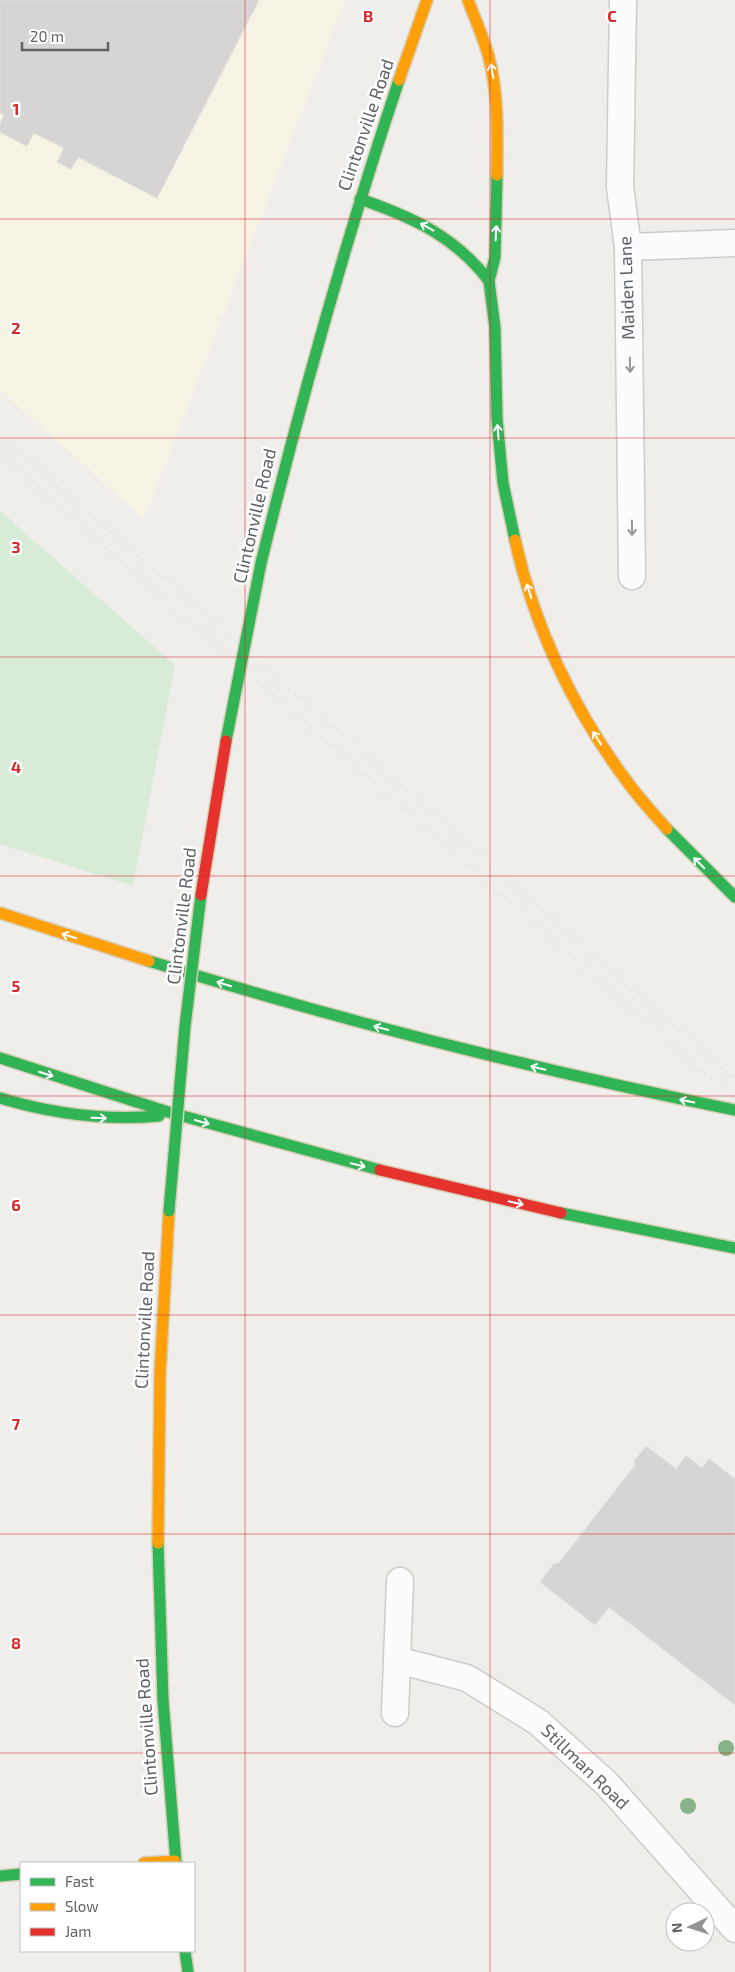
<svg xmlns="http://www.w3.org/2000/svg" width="735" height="1972" font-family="'Exo 2',sans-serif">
	<rect width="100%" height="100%" fill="#efeeea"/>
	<polygon fill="#f7f3e4" points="0,0 345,0 144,519 0,390"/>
	<polygon fill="#d8ebd6" points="0,511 175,665 133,886 0,844"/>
	<g fill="#d6d5d3" stroke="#deddd9">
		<polygon points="0,0 259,0 157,198 78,157 71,169 57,162 64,148 34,133 27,146 0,132 0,124 4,115 0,113"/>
		<polygon points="646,1446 676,1469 686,1456 702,1468 709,1459 735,1479 735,1705 609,1607 595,1625 540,1582 554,1564 559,1563 636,1464 634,1462"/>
	</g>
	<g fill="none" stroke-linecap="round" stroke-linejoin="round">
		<g stroke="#cbcccc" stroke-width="29">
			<g id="street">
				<polyline points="623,0 620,187 628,247 632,576"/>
				<polyline points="628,247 735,243"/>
				<polyline points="397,1660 467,1678 538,1722 607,1784 735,1929"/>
				<polyline points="395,1713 400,1581"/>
			</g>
		</g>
		<g stroke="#d7ceb8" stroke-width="14">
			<g id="fast">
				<polyline points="497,175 495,257 489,281 495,328 497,419 503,483 515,540"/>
				<path d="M360,199c52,18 95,37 129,82"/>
				<path d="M261,563c40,-163 85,-324 138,-483"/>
				<polyline points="667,829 735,897"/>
				<path d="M149,961c193,60 388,109 586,149"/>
				<polyline points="0,1058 168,1112 380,1170"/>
				<path d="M0,1098c53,16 104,23 159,18"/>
				<polyline points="561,1213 735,1248"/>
				<polyline points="158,1543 163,1700 176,1863"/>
				<polyline points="0,1876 21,1874"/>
				<polyline points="185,1951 188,1972"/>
			</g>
		</g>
		<g stroke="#d7ceb8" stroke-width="14">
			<g id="slow">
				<path d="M468,0c7,19 16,39 21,58 10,38 8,78 8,117"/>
				<polyline points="399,80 427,0"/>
				<path d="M515,540c19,86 58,169 111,240 12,17 27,33 41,49"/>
				<polyline points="0,913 149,961"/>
				<polyline points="158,1543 160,1374 169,1211"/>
				<polyline points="144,1863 175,1861"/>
			</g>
		</g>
		<g stroke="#d7ceb8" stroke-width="14">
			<polyline id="jam" points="380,1170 561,1213"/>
		</g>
		<use href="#street" stroke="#fdfcfc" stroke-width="26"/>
		<use href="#fast" stroke="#30b455" stroke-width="11"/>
		<use href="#slow" stroke="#ff9f0a" stroke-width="11"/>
		<use href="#jam" stroke="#e5322d" stroke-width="11"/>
		<g stroke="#e4e4e4" stroke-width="4" stroke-dasharray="1 6" stroke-linecap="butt">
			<polyline points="0,435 735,1079"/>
			<polyline points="0,455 735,1100"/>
		</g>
		<g stroke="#d7ceb8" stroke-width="14" stroke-linecap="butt">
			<g id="fast-bridge">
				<polyline points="226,741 261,563"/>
				<polyline points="169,1211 185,1026 201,895"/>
			</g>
		</g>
		<g stroke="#d7ceb8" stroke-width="14" stroke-linecap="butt">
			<polyline id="jam-bridge" points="201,895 226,741"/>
		</g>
		<use href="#fast-bridge" stroke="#30b455" stroke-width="11"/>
		<use href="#jam-bridge" stroke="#e5322d" stroke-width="11"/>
	</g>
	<g fill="#88b388">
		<circle cx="726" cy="1748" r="8"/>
		<circle cx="688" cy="1806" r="8"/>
	</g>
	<defs><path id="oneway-shaft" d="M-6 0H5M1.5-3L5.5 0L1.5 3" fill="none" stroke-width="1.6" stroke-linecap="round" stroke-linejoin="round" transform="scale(1.25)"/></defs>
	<g stroke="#fff">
		<use href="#oneway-shaft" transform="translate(492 71) rotate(-101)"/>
		<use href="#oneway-shaft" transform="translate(427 227) rotate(-151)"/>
		<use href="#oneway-shaft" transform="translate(496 233) rotate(-87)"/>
		<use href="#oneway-shaft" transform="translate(498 432) rotate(-95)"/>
		<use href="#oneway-shaft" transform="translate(529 591) rotate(-108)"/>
		<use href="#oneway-shaft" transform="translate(597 738) rotate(-122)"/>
		<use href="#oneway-shaft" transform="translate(699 863) rotate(-135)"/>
		<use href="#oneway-shaft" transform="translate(69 936) rotate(-162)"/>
		<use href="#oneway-shaft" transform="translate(224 984) rotate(-163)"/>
		<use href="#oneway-shaft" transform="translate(381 1028) rotate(-165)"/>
		<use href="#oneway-shaft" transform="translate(538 1068) rotate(-167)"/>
		<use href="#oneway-shaft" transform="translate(46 1074) rotate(18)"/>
		<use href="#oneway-shaft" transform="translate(687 1101) rotate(-168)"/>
		<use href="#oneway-shaft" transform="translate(99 1118) rotate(2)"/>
		<use href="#oneway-shaft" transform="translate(202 1122) rotate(16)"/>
		<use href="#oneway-shaft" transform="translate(358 1165) rotate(14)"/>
		<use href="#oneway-shaft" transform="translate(516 1203) rotate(13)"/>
	</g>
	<g stroke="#96999c">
		<use href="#oneway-shaft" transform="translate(630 365) rotate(89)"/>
		<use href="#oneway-shaft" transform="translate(632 528) rotate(89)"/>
	</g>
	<path fill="none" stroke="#d62828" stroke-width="1" stroke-opacity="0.55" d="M245,0v1972M490,0v1972M0,219h735M0,438h735M0,657h735M0,876h735M0,1096h735M0,1315h735M0,1534h735M0,1753h735"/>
	<g text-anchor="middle" stroke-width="5" stroke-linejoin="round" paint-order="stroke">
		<g font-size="18" fill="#5f6368" stroke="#fff">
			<text transform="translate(366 125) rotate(-71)" y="6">Clintonville Road</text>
			<text transform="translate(627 288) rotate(-92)" y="6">Maiden Lane</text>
			<text transform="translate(255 516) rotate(-77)" y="6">Clintonville Road</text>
			<text transform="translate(182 916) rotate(-83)" y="6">Clintonville Road</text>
			<text transform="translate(145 1320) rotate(-87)" y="6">Clintonville Road</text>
			<text transform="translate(147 1727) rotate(-94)" y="6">Clintonville Road</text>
			<text transform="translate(585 1767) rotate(44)" y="6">Stillman Road</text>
		</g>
	</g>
	<g font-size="16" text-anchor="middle" font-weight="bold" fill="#d62828" stroke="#fff" stroke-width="5" stroke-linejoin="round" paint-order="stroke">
		<text x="368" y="22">B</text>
		<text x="612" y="22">C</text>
		<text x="16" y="115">1</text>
		<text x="16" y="334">2</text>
		<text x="16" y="553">3</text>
		<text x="16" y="773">4</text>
		<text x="16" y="992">5</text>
		<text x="16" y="1211">6</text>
		<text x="16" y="1430">7</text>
		<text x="16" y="1649">8</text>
	</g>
	<rect x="20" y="1862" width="175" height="90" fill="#ffffff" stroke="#bfc1c3"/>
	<rect x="30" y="1878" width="25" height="8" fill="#30b455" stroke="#bfc1c3"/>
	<text x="65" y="1887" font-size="15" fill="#5f6368">Fast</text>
	<rect x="30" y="1903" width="25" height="8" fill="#ff9f0a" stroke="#bfc1c3"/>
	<text x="65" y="1912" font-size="15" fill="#5f6368">Slow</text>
	<rect x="30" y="1928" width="25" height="8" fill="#e5322d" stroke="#bfc1c3"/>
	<text x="65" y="1937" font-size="15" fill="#5f6368">Jam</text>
	<g transform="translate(690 1927) rotate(266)"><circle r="24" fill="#ffffff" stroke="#bfc1c3"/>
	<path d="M0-4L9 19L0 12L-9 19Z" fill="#919496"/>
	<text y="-8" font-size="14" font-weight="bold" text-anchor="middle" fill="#5f6368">N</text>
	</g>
	<path d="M22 42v8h86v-8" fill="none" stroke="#5f6368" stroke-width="2.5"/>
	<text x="30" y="42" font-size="15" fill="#5f6368" stroke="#ffffff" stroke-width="4" paint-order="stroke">20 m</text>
</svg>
